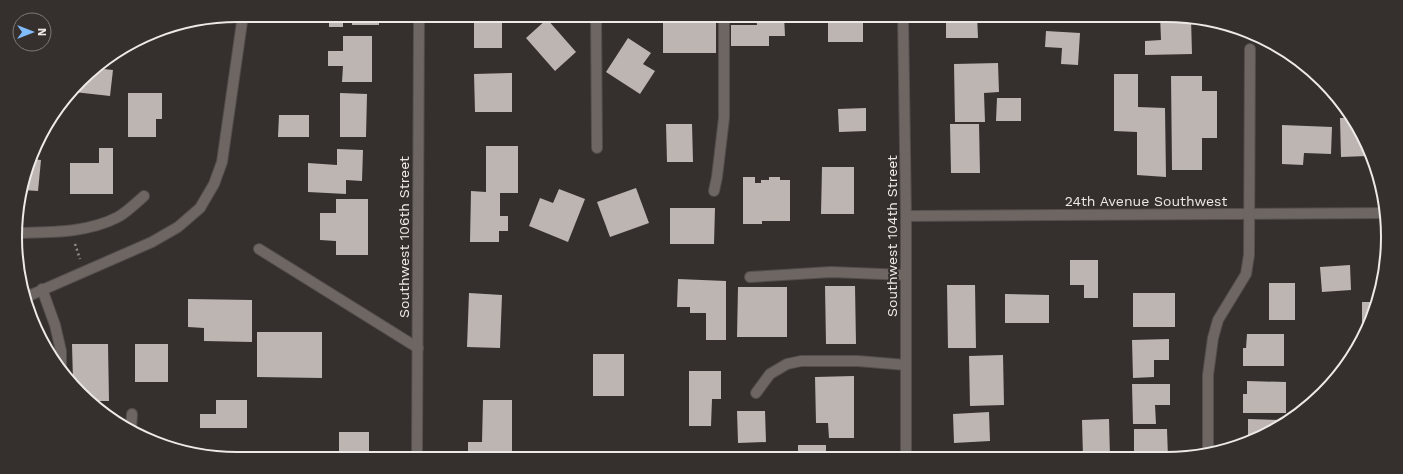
<svg xmlns="http://www.w3.org/2000/svg" width="1403" height="474" font-family="'Work Sans',sans-serif">
	<rect width="100%" height="100%" fill="#352f2d"/>
	<g fill="#bdb5b2">
		<rect x="329" y="15" width="14" height="12"/>
		<rect x="352" y="15" width="27" height="10"/>
		<polygon points="485,15 516,15 516,22 502,21 502,48 474,48 474,17 485,17"/>
		<polygon points="520,15 549,15 550,19 520,19"/>
		<polygon points="663,15 698,15 698,21 716,22 716,53 663,53"/>
		<polygon points="756,15 784,15 785,36 769,36 769,46 731,46 731,25 757,25"/>
		<rect x="828" y="15" width="35" height="27"/>
		<polygon points="946,15 977,15 978,38 946,38"/>
		<polygon points="1160,15 1191,18 1192,54 1145,55 1145,41 1161,40"/>
		<polygon points="547,19 576,52 555,71 526,38"/>
		<polygon points="1046,31 1080,33 1078,65 1061,64 1062,48 1045,47"/>
		<polygon points="343,36 372,36 372,82 342,82 343,66 328,66 328,51 343,51"/>
		<polygon points="628,38 651,53 643,64 655,71 640,94 606,72"/>
		<polygon points="998,63 999,92 984,93 985,122 955,122 954,64"/>
		<polygon points="94,68 113,70 110,96 74,92 90,70"/>
		<polygon points="512,73 512,112 475,112 474,74"/>
		<polygon points="1114,74 1138,74 1138,107 1165,108 1166,177 1137,175 1137,132 1114,131"/>
		<polygon points="1171,76 1202,76 1202,91 1217,91 1217,138 1202,138 1202,170 1172,170"/>
		<polygon points="128,93 162,93 162,119 156,119 156,137 128,137"/>
		<polygon points="340,93 367,94 366,137 340,137"/>
		<polygon points="997,98 1021,98 1021,121 996,121"/>
		<polygon points="866,108 866,131 839,132 838,109"/>
		<polygon points="279,115 309,115 309,137 278,137"/>
		<polygon points="1340,118 1351,118 1358,126 1368,156 1341,157"/>
		<polygon points="666,124 692,124 693,162 667,162"/>
		<polygon points="950,124 979,124 980,173 951,173"/>
		<polygon points="1282,125 1332,127 1331,154 1304,153 1303,165 1282,164"/>
		<polygon points="486,146 518,146 518,193 500,193 500,216 508,216 508,231 499,231 499,242 470,242 471,191 486,192"/>
		<polygon points="99,148 113,148 113,194 70,194 70,163 99,163"/>
		<polygon points="337,149 363,150 362,181 346,180 346,194 308,192 308,163 337,165"/>
		<polygon points="32,159 41,160 38,191 23,190"/>
		<polygon points="822,167 854,167 854,214 821,214"/>
		<polygon points="743,177 755,177 755,183 761,183 761,180 769,180 769,177 780,177 780,180 790,180 790,221 762,221 762,224 743,224"/>
		<polygon points="636,188 649,223 610,237 597,202"/>
		<polygon points="559,189 585,199 568,242 529,226 540,198 553,203"/>
		<polygon points="336,199 368,199 368,255 336,255 336,241 320,240 320,213 336,213"/>
		<polygon points="670,208 715,208 714,244 670,244"/>
		<polygon points="1070,260 1098,260 1098,298 1084,298 1084,285 1070,285"/>
		<polygon points="1350,265 1351,290 1322,292 1320,267"/>
		<polygon points="678,279 726,281 726,340 706,340 706,313 690,313 690,307 677,307"/>
		<rect x="1269" y="283" width="26" height="37"/>
		<polygon points="947,285 975,285 976,348 948,348"/>
		<polygon points="825,286 855,286 856,344 826,344"/>
		<polygon points="738,287 787,287 787,337 737,337"/>
		<polygon points="469,293 502,295 500,348 467,347"/>
		<rect x="1133" y="293" width="42" height="34"/>
		<polygon points="1005,294 1049,295 1049,323 1005,323"/>
		<polygon points="188,299 252,300 252,342 204,341 204,328 188,327"/>
		<polygon points="1362,302 1377,302 1364,334 1362,334"/>
		<polygon points="257,332 322,332 322,378 257,377"/>
		<polygon points="1247,334 1284,334 1284,366 1243,366 1243,348 1246,348"/>
		<polygon points="1169,339 1169,360 1154,360 1154,377 1133,378 1132,340"/>
		<polygon points="72,344 108,344 109,401 93,401 73,381"/>
		<rect x="135" y="344" width="33" height="38"/>
		<rect x="593" y="354" width="31" height="42"/>
		<polygon points="1003,355 1004,405 970,406 969,356"/>
		<polygon points="689,371 721,371 721,399 712,399 711,426 689,426"/>
		<polygon points="854,376 854,438 829,438 828,423 816,423 815,377"/>
		<polygon points="1247,381 1286,382 1286,413 1243,413 1243,394 1247,394"/>
		<polygon points="1132,384 1170,384 1170,405 1155,405 1156,424 1133,424"/>
		<polygon points="216,400 247,400 247,428 200,428 200,414 216,414"/>
		<polygon points="483,400 512,400 512,458 468,459 468,442 482,442"/>
		<polygon points="737,411 765,411 766,442 738,443"/>
		<polygon points="989,412 990,441 954,443 953,414"/>
		<polygon points="1109,419 1110,457 1083,457 1082,420"/>
		<polygon points="1248,419 1283,420 1283,423 1264,436 1243,443 1243,438 1248,438"/>
		<polygon points="1134,429 1167,429 1168,457 1134,457"/>
		<polygon points="339,432 369,432 369,458 345,457 345,459 339,459"/>
		<polygon points="158,442 174,442 174,449 164,444"/>
		<rect x="798" y="445" width="28" height="13"/>
		<rect x="258" y="455" width="37" height="4"/>
	</g>
	<g fill="none" stroke-linecap="round" stroke-linejoin="round">
		<g stroke="#534e4c" stroke-width="12">
			<g id="lane">
				<polyline points="714,191 717,177 724,118 724,15"/>
				<polyline points="750,277 831,272 906,275"/>
				<polyline points="42,289 55,325 61,351 61,369"/>
				<polyline points="756,393 770,374 787,364 801,361 858,361 906,365"/>
				<polyline points="131,429 132,414"/>
			</g>
		</g>
		<g stroke="#534e4c" stroke-width="12">
			<g id="street">
				<polyline points="596,15 597,148"/>
				<polyline points="903,15 906,216 906,458"/>
				<polyline points="906,216 1386,213"/>
				<path d="M18,233c34,-1 69,0 100,-16 9,-5 18,-14 26,-21"/>
				<polyline points="259,249 418,348"/>
				<polyline points="1208,453 1208,375 1213,338 1218,320 1246,274 1249,255 1250,49"/>
			</g>
		</g>
		<g stroke="#534e4c" stroke-width="12">
			<g id="secondary">
				<polyline points="24,298 152,242 178,227 200,208 214,184 222,162 243,15"/>
				<polyline points="417,459 419,15"/>
			</g>
		</g>
		<polyline stroke="#928d8b" stroke-width="2.5" stroke-dasharray="2 3" stroke-linecap="butt" points="75,244 80,259"/>
		<use href="#lane" stroke="#6d6663" stroke-width="10"/>
		<use href="#street" stroke="#6d6663" stroke-width="10"/>
		<use href="#secondary" stroke="#6d6663" stroke-width="10"/>
	</g>
	<g text-anchor="middle" stroke-width="4" stroke-linejoin="round" paint-order="stroke">
		<g font-size="14" fill="#ede9e7" stroke="#352f2d">
			<text x="1146" y="206">24th Avenue Southwest</text>
			<text transform="translate(892 236) rotate(-90)" y="5">Southwest 104th Street</text>
			<text transform="translate(404 237) rotate(-90)" y="5">Southwest 106th Street</text>
		</g>
	</g>
	<path d="M0 0H1403V474H0ZM237 22H1166A215 215 0 0 1 1381 237V237A215 215 0 0 1 1166 452H237A215 215 0 0 1 22 237V237A215 215 0 0 1 237 22Z" fill="#352f2d" fill-rule="evenodd"/>
	<path fill="none" stroke="#ede9e7" stroke-width="2" d="M237 22H1166A215 215 0 0 1 1381 237V237A215 215 0 0 1 1166 452H237A215 215 0 0 1 22 237V237A215 215 0 0 1 237 22Z"/>
	<g transform="translate(32 32) rotate(90)"><circle r="19" fill="#352f2d" stroke="#7f7977"/>
	<path d="M0-3L7 15L0 10L-7 15Z" fill="#80bdfa"/>
	<text y="-6" font-size="11" font-weight="bold" text-anchor="middle" fill="#ede9e7">N</text>
	</g>
</svg>
